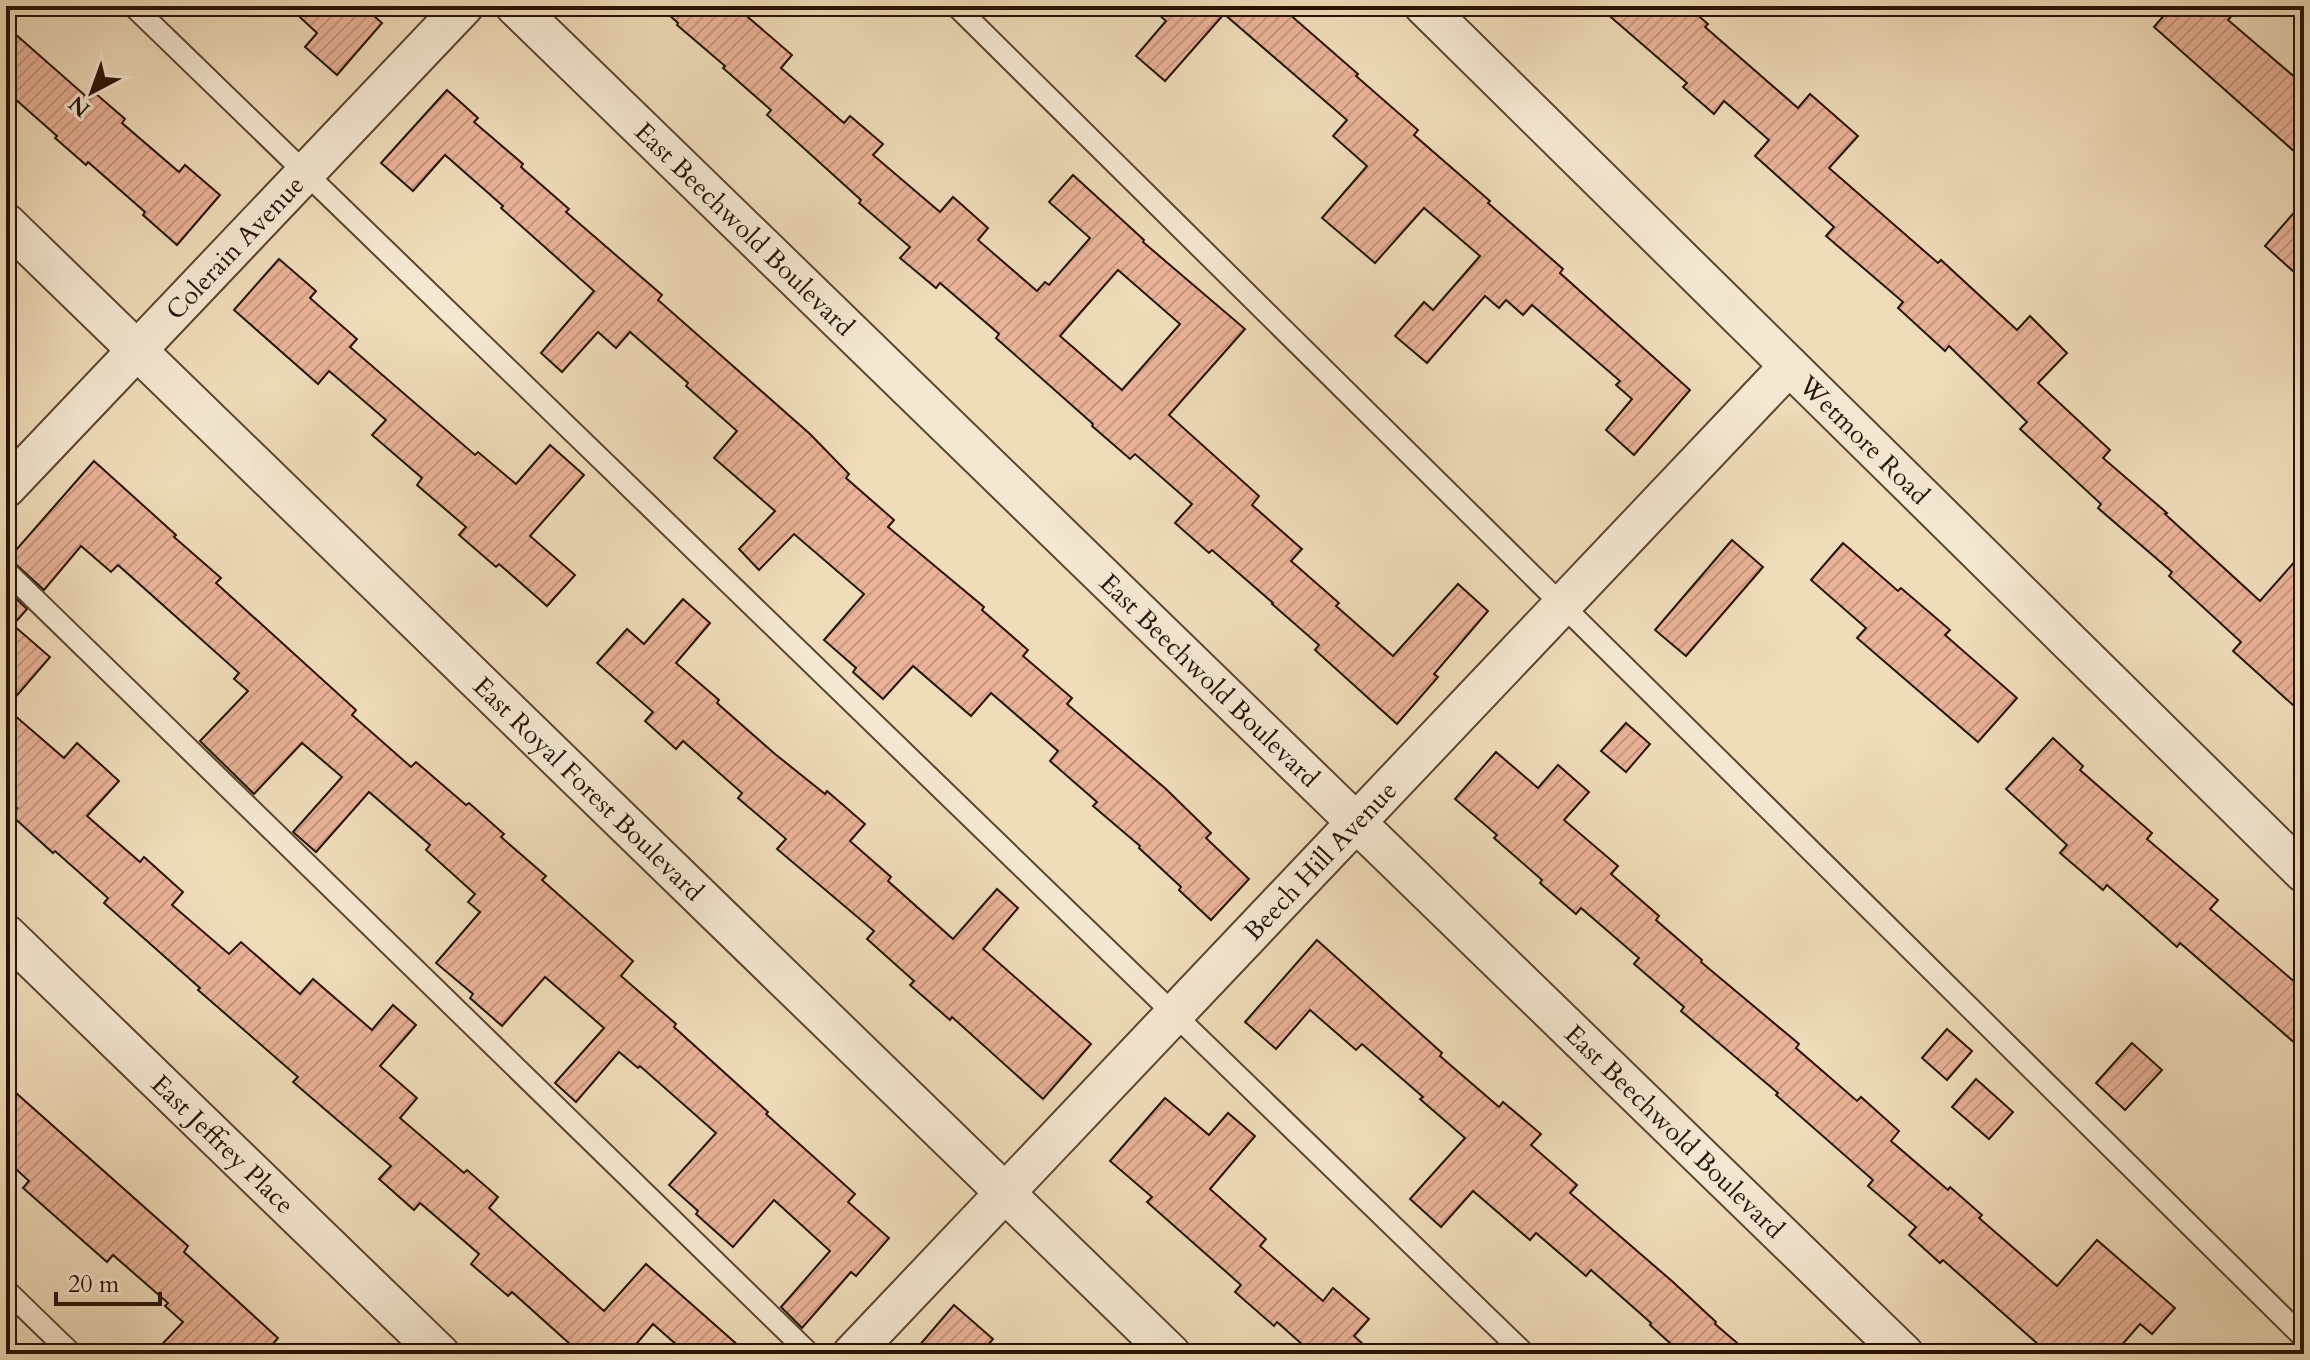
<svg xmlns="http://www.w3.org/2000/svg" width="2310" height="1360" font-family="Cardo,serif">
	<defs>
		<pattern id="building-hatch" width="6" height="6" patternUnits="userSpaceOnUse" patternTransform="scale(2)"><rect width="6" height="6" fill="#e9b296"/><path d="M-1 1l2-2M0 6l6-6M5 7l2-2" fill="none" stroke="#c89880"/></pattern>
	</defs>
	<rect width="100%" height="100%" fill="#efdcb9"/>
	<filter id="stains"><feTurbulence type="fractalNoise" baseFrequency=".0025" numOctaves="4"/><feColorMatrix values="0 0 0 0 .2 0 0 0 0 .09 0 0 0 0 .02 0 0 0 .5 -.17"/></filter>
	<radialGradient id="worn" r=".72"><stop offset=".6" stop-color="#630" stop-opacity="0"/><stop offset="1" stop-color="#630" stop-opacity=".3"/></radialGradient>
	<g fill="url(#building-hatch)" stroke="#281301" stroke-width="2" fill-rule="evenodd">
		<polygon points="288,6 363,6 382,23 337,75 305,47 317,33"/>
		<path d="M659,6h76l57,49 -11,13 63,55 6,-7 33,28 -10,11 67,57 13,-15 35,31 -10,12 59,51 8,-9 4,3 41,-47 -41,-36 24,-27 71,65 -1,2 102,87 -76,86 90,81 -7,9 50,44 -11,12 48,42 -3,3 57,50 65,-72 30,27 -54,63 4,3 -41,47 -82,-74 4,-5 -47,-41 1,-1 -61,-53 -3,3 -34,-30 17,-19 -57,-50 -5,5 -38,-33 1,-2 -97,-86 3,-4 -59,-51 -4,5 -36,-30 10,-11 -51,-44 2,-3 -94,-85 4,-5 -48,-42 2,-2 -48,-41 1,-2zM1118,270l62,54 -58,66 -62,-54z"/>
		<polygon points="1149,6 1280,6 1358,74 1356,76 1418,130 1414,135 1490,201 1488,203 1563,269 1560,273 1690,390 1634,455 1606,430 1632,399 1616,385 1620,381 1532,305 1523,315 1506,300 1499,308 1485,296 1427,363 1395,336 1424,302 1433,310 1480,256 1424,208 1375,263 1322,218 1367,166 1333,136 1347,120 1224,14 1165,81 1136,56 1166,21"/>
		<polygon points="1598,6 1687,6 1708,24 1705,27 1798,108 1810,94 1858,136 1829,168 1938,263 1941,260 2017,330 2030,316 2067,353 2038,383 2110,450 2103,458 2167,513 2165,514 2260,601 2304,551 2304,715 2233,651 2241,642 2169,576 2172,572 2098,508 2101,504 2020,429 2027,422 1949,346 1945,351 1898,308 1903,302 1826,236 1834,227 1755,156 1769,140 1724,101 1714,114 1683,87 1687,83"/>
		<polygon points="2172,6 2240,6 2228,20 2304,85 2304,160 2154,27"/>
		<polygon points="6,26 89,99 95,93 125,119 122,123 179,172 185,165 220,195 177,245 143,215 145,212 88,162 86,165 55,138 57,136 6,91"/>
		<polygon points="447,90 478,118 474,122 523,164 521,167 569,209 566,212 662,295 658,300 810,434 849,474 846,478 894,520 888,527 984,607 982,610 1028,650 1023,656 1072,698 1067,704 1166,789 1211,833 1206,838 1249,879 1211,920 1179,890 1181,887 1139,848 1140,846 1093,806 1097,802 1050,761 1058,751 991,693 971,716 913,666 883,699 853,672 856,668 824,640 864,594 794,534 759,570 739,549 775,511 714,458 737,431 686,386 688,383 630,332 616,348 598,332 562,372 541,353 594,291 501,208 503,206 445,155 413,191 381,163"/>
		<polygon points="2304,201 2304,281 2265,246"/>
		<polygon points="279,259 316,291 310,298 357,339 350,347 475,455 478,452 516,484 550,445 584,475 530,536 575,575 547,606 499,564 496,567 459,535 466,527 417,485 422,478 372,435 386,420 329,371 318,384 234,310"/>
		<polygon points="94,461 176,535 174,537 221,578 216,583 356,710 352,715 411,767 416,762 466,805 469,803 504,834 501,837 546,876 542,880 633,961 621,976 676,1024 674,1027 768,1112 766,1114 855,1194 848,1202 889,1238 856,1276 851,1272 802,1328 781,1307 830,1251 774,1200 733,1247 696,1214 698,1211 669,1185 716,1133 640,1066 638,1068 619,1052 576,1102 555,1083 604,1028 545,977 502,1026 470,998 473,994 436,963 480,912 468,902 475,894 426,850 430,845 369,792 316,852 293,832 342,777 302,743 254,794 200,741 248,691 234,679 239,673 118,565 111,572 81,546 44,590 9,558"/>
		<polygon points="1732,540 1763,567 1686,656 1655,630"/>
		<polygon points="1843,543 1898,591 1901,588 1950,630 1945,635 2017,698 1978,742 1857,638 1866,628 1811,580"/>
		<polygon points="6,589 27,609 13,625 50,657 6,708 64,758 77,743 119,781 87,816 140,862 144,857 183,892 172,905 229,954 241,942 300,994 313,979 372,1030 393,1005 416,1025 380,1066 417,1098 400,1118 464,1173 467,1170 498,1197 489,1208 604,1311 646,1264 748,1354 687,1354 653,1324 628,1354 581,1354 512,1292 508,1296 471,1264 479,1254 420,1203 414,1210 379,1179 391,1166 293,1082 298,1077 198,990 200,988 104,903 108,898 55,851 53,853 11,815 17,808 6,798"/>
		<polygon points="683,599 710,623 676,663 719,700 717,703 775,754 825,794 827,791 865,824 850,841 891,877 888,881 953,939 997,889 1018,908 983,949 1091,1044 1043,1099 952,1017 950,1020 910,985 914,981 867,939 874,931 777,849 786,839 738,798 742,793 683,741 676,749 645,721 653,712 597,663 627,629 644,644"/>
		<polygon points="1626,723 1650,744 1626,772 1601,751"/>
		<polygon points="2053,738 2083,766 2080,770 2152,833 2147,839 2218,900 2210,909 2304,990 2304,1051 2180,943 2177,947 2107,885 2103,890 2060,853 2067,845 2006,789"/>
		<polygon points="1496,752 1538,788 1558,765 1589,792 1564,820 1618,866 1611,874 1659,916 1656,920 1702,960 1701,962 1799,1044 1796,1048 1857,1101 1861,1097 1899,1131 1891,1141 1948,1190 1950,1187 1982,1215 1979,1218 2057,1286 2097,1240 2175,1308 2152,1334 2140,1324 2114,1354 2049,1354 1943,1260 1940,1263 1909,1235 1916,1227 1868,1186 1873,1180 1776,1095 1778,1093 1681,1011 1684,1007 1634,964 1639,958 1581,908 1576,914 1540,883 1542,880 1494,838 1497,835 1455,799"/>
		<polygon points="1317,940 1442,1053 1440,1056 1499,1107 1503,1102 1541,1134 1531,1145 1577,1185 1570,1193 1673,1282 1716,1322 1715,1324 1750,1354 1682,1354 1650,1325 1651,1323 1591,1270 1586,1276 1536,1233 1530,1240 1473,1191 1441,1227 1410,1199 1465,1138 1420,1099 1423,1097 1362,1044 1356,1050 1310,1010 1276,1049 1245,1022"/>
		<polygon points="1947,1029 1972,1051 1947,1080 1922,1058"/>
		<polygon points="2132,1043 2162,1070 2125,1110 2096,1083"/>
		<polygon points="1976,1079 2013,1112 1989,1139 1952,1107"/>
		<polygon points="6,1084 188,1246 184,1252 278,1338 264,1354 153,1354 183,1322 165,1306 168,1303 113,1255 107,1262 23,1188 29,1181 6,1160"/>
		<polygon points="1165,1098 1209,1135 1228,1113 1255,1136 1210,1189 1266,1239 1260,1246 1323,1301 1333,1288 1369,1319 1354,1336 1374,1354 1313,1354 1277,1322 1274,1326 1235,1292 1241,1285 1147,1202 1152,1197 1110,1161"/>
		<polygon points="954,1305 993,1339 980,1354 912,1354"/>
	</g>
	<g fill="none" stroke-linecap="round" stroke-linejoin="round">
		<g stroke="#5a452f" stroke-width="24">
			<g id="service">
				<polyline points="133,6 1525,1354"/>
				<polyline points="956,6 2304,1338"/>
				<polyline points="6,571 810,1354"/>
				<polyline points="6,1290 72,1354"/>
			</g>
		</g>
		<g stroke="#5a452f" stroke-width="42">
			<g id="minor">
				<path id="s1" d="M515,6l1389,1348"/>
				<path id="s2" d="M1424,6l880,867"/>
				<path id="s3" d="M6,223l1165,1131"/>
				<path id="s4" d="M6,488l458,-482"/>
				<path id="s5" d="M6,934l434,420"/>
				<path id="s6" d="M852,1354l937,-988"/>
			</g>
		</g>
		<use href="#service" stroke="#f5e8d2" stroke-width="20"/>
		<use href="#minor" stroke="#f5e8d2" stroke-width="38"/>
	</g>
	<g text-anchor="middle" stroke-width="8" stroke-linejoin="round" paint-order="stroke">
		<g font-size="26" fill="#281301" stroke="#f5e8d2">
			<text dy="9" stroke="none"><textPath href="#s1" startOffset="320">East Beechwold Boulevard</textPath></text>
			<text dy="9" stroke="none"><textPath href="#s4" startOffset="332">Colerain Avenue</textPath></text>
			<text dy="9" stroke="none"><textPath href="#s2" startOffset="618">Wetmore Road</textPath></text>
			<text dy="9" stroke="none"><textPath href="#s1" startOffset="968">East Beechwold Boulevard</textPath></text>
			<text dy="9" stroke="none"><textPath href="#s3" startOffset="812">East Royal Forest Boulevard</textPath></text>
			<text dy="9" stroke="none"><textPath href="#s6" startOffset="680">Beech Hill Avenue</textPath></text>
			<text dy="9" stroke="none"><textPath href="#s1" startOffset="1616">East Beechwold Boulevard</textPath></text>
			<text dy="9" stroke="none"><textPath href="#s5" startOffset="302">East Jeffrey Place</textPath></text>
		</g>
	</g>
	<rect width="2310" height="1360" fill="none" stroke="#efdcb9" stroke-width="32"/>
	<rect x="8" y="8" width="2294" height="1344" fill="none" stroke="#281301" stroke-width="4"/>
	<rect x="16" y="16" width="2278" height="1328" fill="none" stroke="#281301" stroke-width="2"/>
	<g transform="translate(92 92) rotate(221)" stroke="#f5e8d2" stroke-width="6" paint-order="stroke">
	<path d="M0-6L14 30L0 20L-14 30Z" fill="#281301"/>
	<text y="-12" font-size="22" font-weight="bold" text-anchor="middle" fill="#281301">N</text>
	</g>
	<path d="M56 1292v12h104v-12" fill="none" stroke="#281301" stroke-width="4"/>
	<text x="68" y="1292" font-size="24" fill="#281301" stroke="#f5e8d2" stroke-width="6" paint-order="stroke">20 m</text>
	<rect width="100%" height="100%" filter="url(#stains)"/>
	<rect width="100%" height="100%" fill="url(#worn)"/>
</svg>
